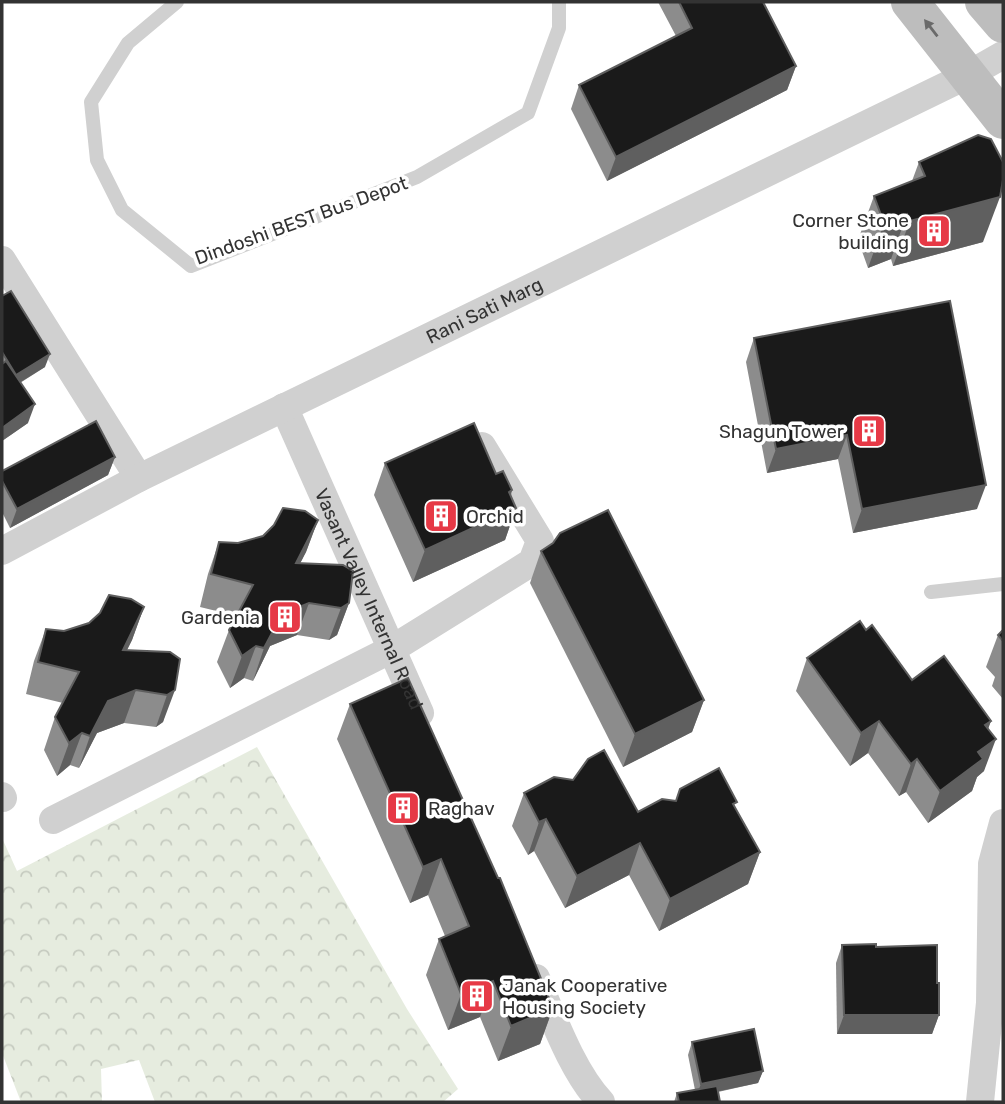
<svg xmlns="http://www.w3.org/2000/svg" width="1005" height="1104" font-family="Rubik,sans-serif">
	<defs>
		<pattern id="forest-crowns" width="20" height="18" patternUnits="userSpaceOnUse" patternTransform="scale(1.75)"><rect width="20" height="18" fill="#e6ecdf"/><path d="M2 6a3 3 0 1 1 6 0M12 15a3 3 0 1 1 6 0" fill="none" stroke="#c6cbc0"/></pattern>
	</defs>
	<rect width="100%" height="100%" fill="#fff"/>
	<path fill="url(#forest-crowns)" d="M257,747l150,262 51,80 -15,13h-258c-10,-2 -19,0 -30,0l-16,-42 -38,9 1,33h-81l-19,-49v-215l15,33z"/>
	<g fill="none" stroke-linecap="round" stroke-linejoin="round">
		<g stroke="#d0d0d0" stroke-width="14">
			<polyline points="177,2 128,43 91,102 97,160 122,210 191,266 417,177 528,113 559,28 559,2"/>
			<polyline points="931,592 1003,584"/>
		</g>
		<g stroke="#d0d0d0" stroke-width="28">
			<polyline points="2,260 139,478"/>
			<path id="s1" d="M284,407l136,306"/>
			<path id="s2" d="M2,551l137,-73 829,-403 35,-20"/>
			<polyline points="2,796 3,798"/>
			<polyline points="53,820 392,649 532,562 540,541 482,446"/>
			<path d="M536,978c17,39 36,93 65,124"/>
			<polyline points="980,1102 990,1003 992,864 1003,823"/>
		</g>
		<g stroke="#bdbdbd" stroke-width="38">
			<polyline points="910,2 1003,120"/>
			<polyline points="984,2 1003,24"/>
		</g>
	</g>
	<g fill="#8c8c8c">
		<polygon points="658,2 763,2 796,66 787,90 607,181 571,109 579,85 676,36"/>
		<polygon points="919,162 983,242 893,266 891,259 868,268 858,240 874,196 912,181"/>
		<polygon points="2,296 45,367 20,383 28,423 2,441"/>
		<polygon points="754,338 977,509 853,533 838,459 767,473 746,362"/>
		<polygon points="115,457 108,475 10,528 2,512 2,471"/>
		<polygon points="385,463 496,474 512,490 511,496 516,508 505,540 413,582 374,495"/>
		<polygon points="318,520 306,552 300,563 349,603 337,635 329,640 297,635 270,646 253,681 244,678 230,688 217,662 229,630 237,616 200,607 208,574 219,542 238,543"/>
		<polygon points="541,551 704,700 692,732 623,767 530,583"/>
		<polygon points="144,607 132,640 127,650 180,659 163,722 156,727 124,723 97,733 79,768 70,765 57,776 44,750 55,717 63,703 26,694 34,661 46,629 64,631"/>
		<polygon points="866,630 912,680 991,721 988,728 984,771 977,777 972,791 928,823 906,792 899,796 868,753 850,766 796,691 807,658"/>
		<polygon points="1003,630 1003,699 992,686 995,677 986,667 998,635"/>
		<polygon points="350,704 553,1008 540,1044 498,1061 480,1017 448,1030 426,975 439,939 445,936 428,895 410,903 337,739"/>
		<polygon points="524,793 638,812 735,807 760,852 748,884 659,931 629,875 565,908 534,851 528,855 512,826"/>
		<polygon points="842,945 876,947 937,983 939,1015 932,1034 837,1034 836,963"/>
		<polygon points="692,1042 763,1071 758,1083 718,1092 720,1102 674,1102 677,1093 695,1090 688,1055"/>
	</g>
	<g fill="#5f5f5f">
		<polygon points="796,66 787,90 607,181 616,157"/>
		<polygon points="1000,197 983,242 893,266 910,221"/>
		<polygon points="907,214 891,259 868,268 884,223"/>
		<polygon points="50,354 45,367 11,388 16,375"/>
		<polygon points="35,404 28,423 2,441 2,428"/>
		<polygon points="847,435 838,459 767,473 776,449"/>
		<polygon points="115,457 108,475 10,528 17,509"/>
		<polygon points="986,485 977,509 853,533 862,509"/>
		<polygon points="512,490 504,514 516,508 505,540 413,582 425,550"/>
		<polygon points="318,520 306,552 284,595 296,563"/>
		<polygon points="309,603 297,635 270,646 253,681 264,648 282,614"/>
		<polygon points="349,603 337,635 329,640 341,608"/>
		<polygon points="144,607 132,640 111,682 123,650"/>
		<polygon points="256,646 244,678 230,688 242,656"/>
		<polygon points="136,690 124,723 97,733 79,768 90,736 108,701"/>
		<polygon points="175,690 163,722 156,727 167,695"/>
		<polygon points="704,700 692,732 623,767 635,734"/>
		<polygon points="879,721 868,753 850,766 861,733"/>
		<polygon points="991,721 980,751 996,739 984,771 977,777 972,791 928,823 940,791 985,725"/>
		<polygon points="82,733 70,765 57,776 69,743"/>
		<polygon points="917,759 906,792 899,796 911,764"/>
		<polygon points="546,819 534,851 528,855 539,822"/>
		<polygon points="640,843 629,875 565,908 577,876"/>
		<polygon points="760,852 748,884 659,931 670,899"/>
		<polygon points="441,859 428,895 410,903 423,867"/>
		<polygon points="493,981 480,1017 448,1030 461,994"/>
		<polygon points="553,1008 540,1044 498,1061 511,1026"/>
		<polygon points="844,1015 939,1015 932,1034 837,1034"/>
		<polygon points="763,1071 758,1083 696,1096 701,1084"/>
	</g>
	<g fill="#1a1a1a" stroke="#5f5f5f" stroke-width="2">
		<polygon points="679,2 763,2 796,66 616,157 579,85 692,28"/>
		<polygon points="978,135 991,139 1003,162 1003,180 1000,197 910,221 907,214 884,223 874,196 925,176 919,162"/>
		<polygon points="11,291 50,354 16,375 2,352 2,296"/>
		<polygon points="950,301 986,485 862,509 847,435 776,449 754,338"/>
		<polygon points="6,361 35,404 2,428 2,364"/>
		<polygon points="96,421 115,457 17,509 2,481 2,471"/>
		<polygon points="474,423 496,474 503,471 512,490 509,492 516,508 425,550 385,463"/>
		<polygon points="283,508 305,511 318,520 296,563 343,565 353,571 349,603 341,608 309,603 282,614 264,648 256,646 242,656 229,630 253,585 211,574 219,542 238,543 263,536 274,525"/>
		<polygon points="608,510 704,700 635,734 541,551 553,543 560,533"/>
		<polygon points="109,595 131,599 144,607 123,650 170,652 180,659 175,690 167,695 136,690 108,701 90,736 82,733 69,743 55,717 79,672 38,662 46,629 64,631 89,623 100,613"/>
		<polygon points="860,621 866,630 872,625 912,680 944,656 991,721 985,725 996,739 978,752 983,759 940,791 917,759 911,764 879,721 861,733 807,658"/>
		<polygon points="1003,630 1003,641 998,635"/>
		<polygon points="408,678 498,878 500,878 553,1008 511,1026 493,981 461,994 439,939 469,926 441,859 423,867 350,704"/>
		<polygon points="604,750 638,812 662,799 676,801 680,789 719,768 737,802 733,804 760,852 670,899 640,843 577,876 546,819 539,822 524,793 554,777 573,780 588,759"/>
		<polygon points="876,944 876,947 937,945 937,983 939,983 939,1015 844,1015 842,945"/>
		<polygon points="754,1029 763,1071 701,1084 692,1042"/>
		<polygon points="717,1086 720,1102 679,1102 677,1093"/>
	</g>
	<defs><path id="oneway-solid" d="M-6-.8H1V-3.2L6.5 0L1 3.2V.8H-6Z" transform="scale(1.75)"/></defs>
	<use fill="#6a6a6a" href="#oneway-solid" transform="translate(931 28) rotate(-128)"/>
	<defs>
		<g id="building-square" transform="scale(1.75)"><rect x="-9" y="-9" width="18" height="18" rx="4" fill="#e63946" stroke="#fff"/><path d="M-4-6H4V6H1V3H-1V6H-4ZM-2.5-4.3h1.7v1.8h-1.7ZM.8-4.3h1.7v1.8H.8ZM-2.5-1h1.7V.8h-1.7ZM.8-1h1.7V.8H.8Z" fill="#fff"/></g>
	</defs>
	<g fill-rule="evenodd">
		<use href="#building-square" x="934" y="231"/>
		<use href="#building-square" x="869" y="431"/>
		<use href="#building-square" x="441" y="516"/>
		<use href="#building-square" x="285" y="617"/>
		<use href="#building-square" x="403" y="808"/>
		<use href="#building-square" x="477" y="996"/>
	</g>
	<g text-anchor="middle" stroke-width="7" stroke-linejoin="round" paint-order="stroke">
		<g font-size="19" fill="#333" stroke="#fff">
			<text transform="translate(301 220) rotate(-20)" y="7">Dindoshi BEST Bus Depot</text>
			<text dy="7" stroke="none"><textPath href="#s2" startOffset="539">Rani Sati Marg</textPath></text>
			<text dy="7" stroke="none"><textPath href="#s1" startOffset="210">Vasant Valley Internal Road</textPath></text>
		</g>
		<g font-size="19" fill="#333" stroke="#fff" text-anchor="end">
			<text x="909" y="227">Corner Stone<tspan x="909" dy="22">building</tspan></text>
			<text x="844" y="438">Shagun Tower</text>
			<text x="466" y="523" text-anchor="start">Orchid</text>
			<text x="260" y="624">Gardenia</text>
			<text x="428" y="815" text-anchor="start">Raghav</text>
			<text x="502" y="992" text-anchor="start">Janak Cooperative<tspan x="502" dy="22">Housing Society</tspan></text>
		</g>
	</g>
	<rect width="1005" height="1104" fill="none" stroke="#333333" stroke-width="7"/>
</svg>
